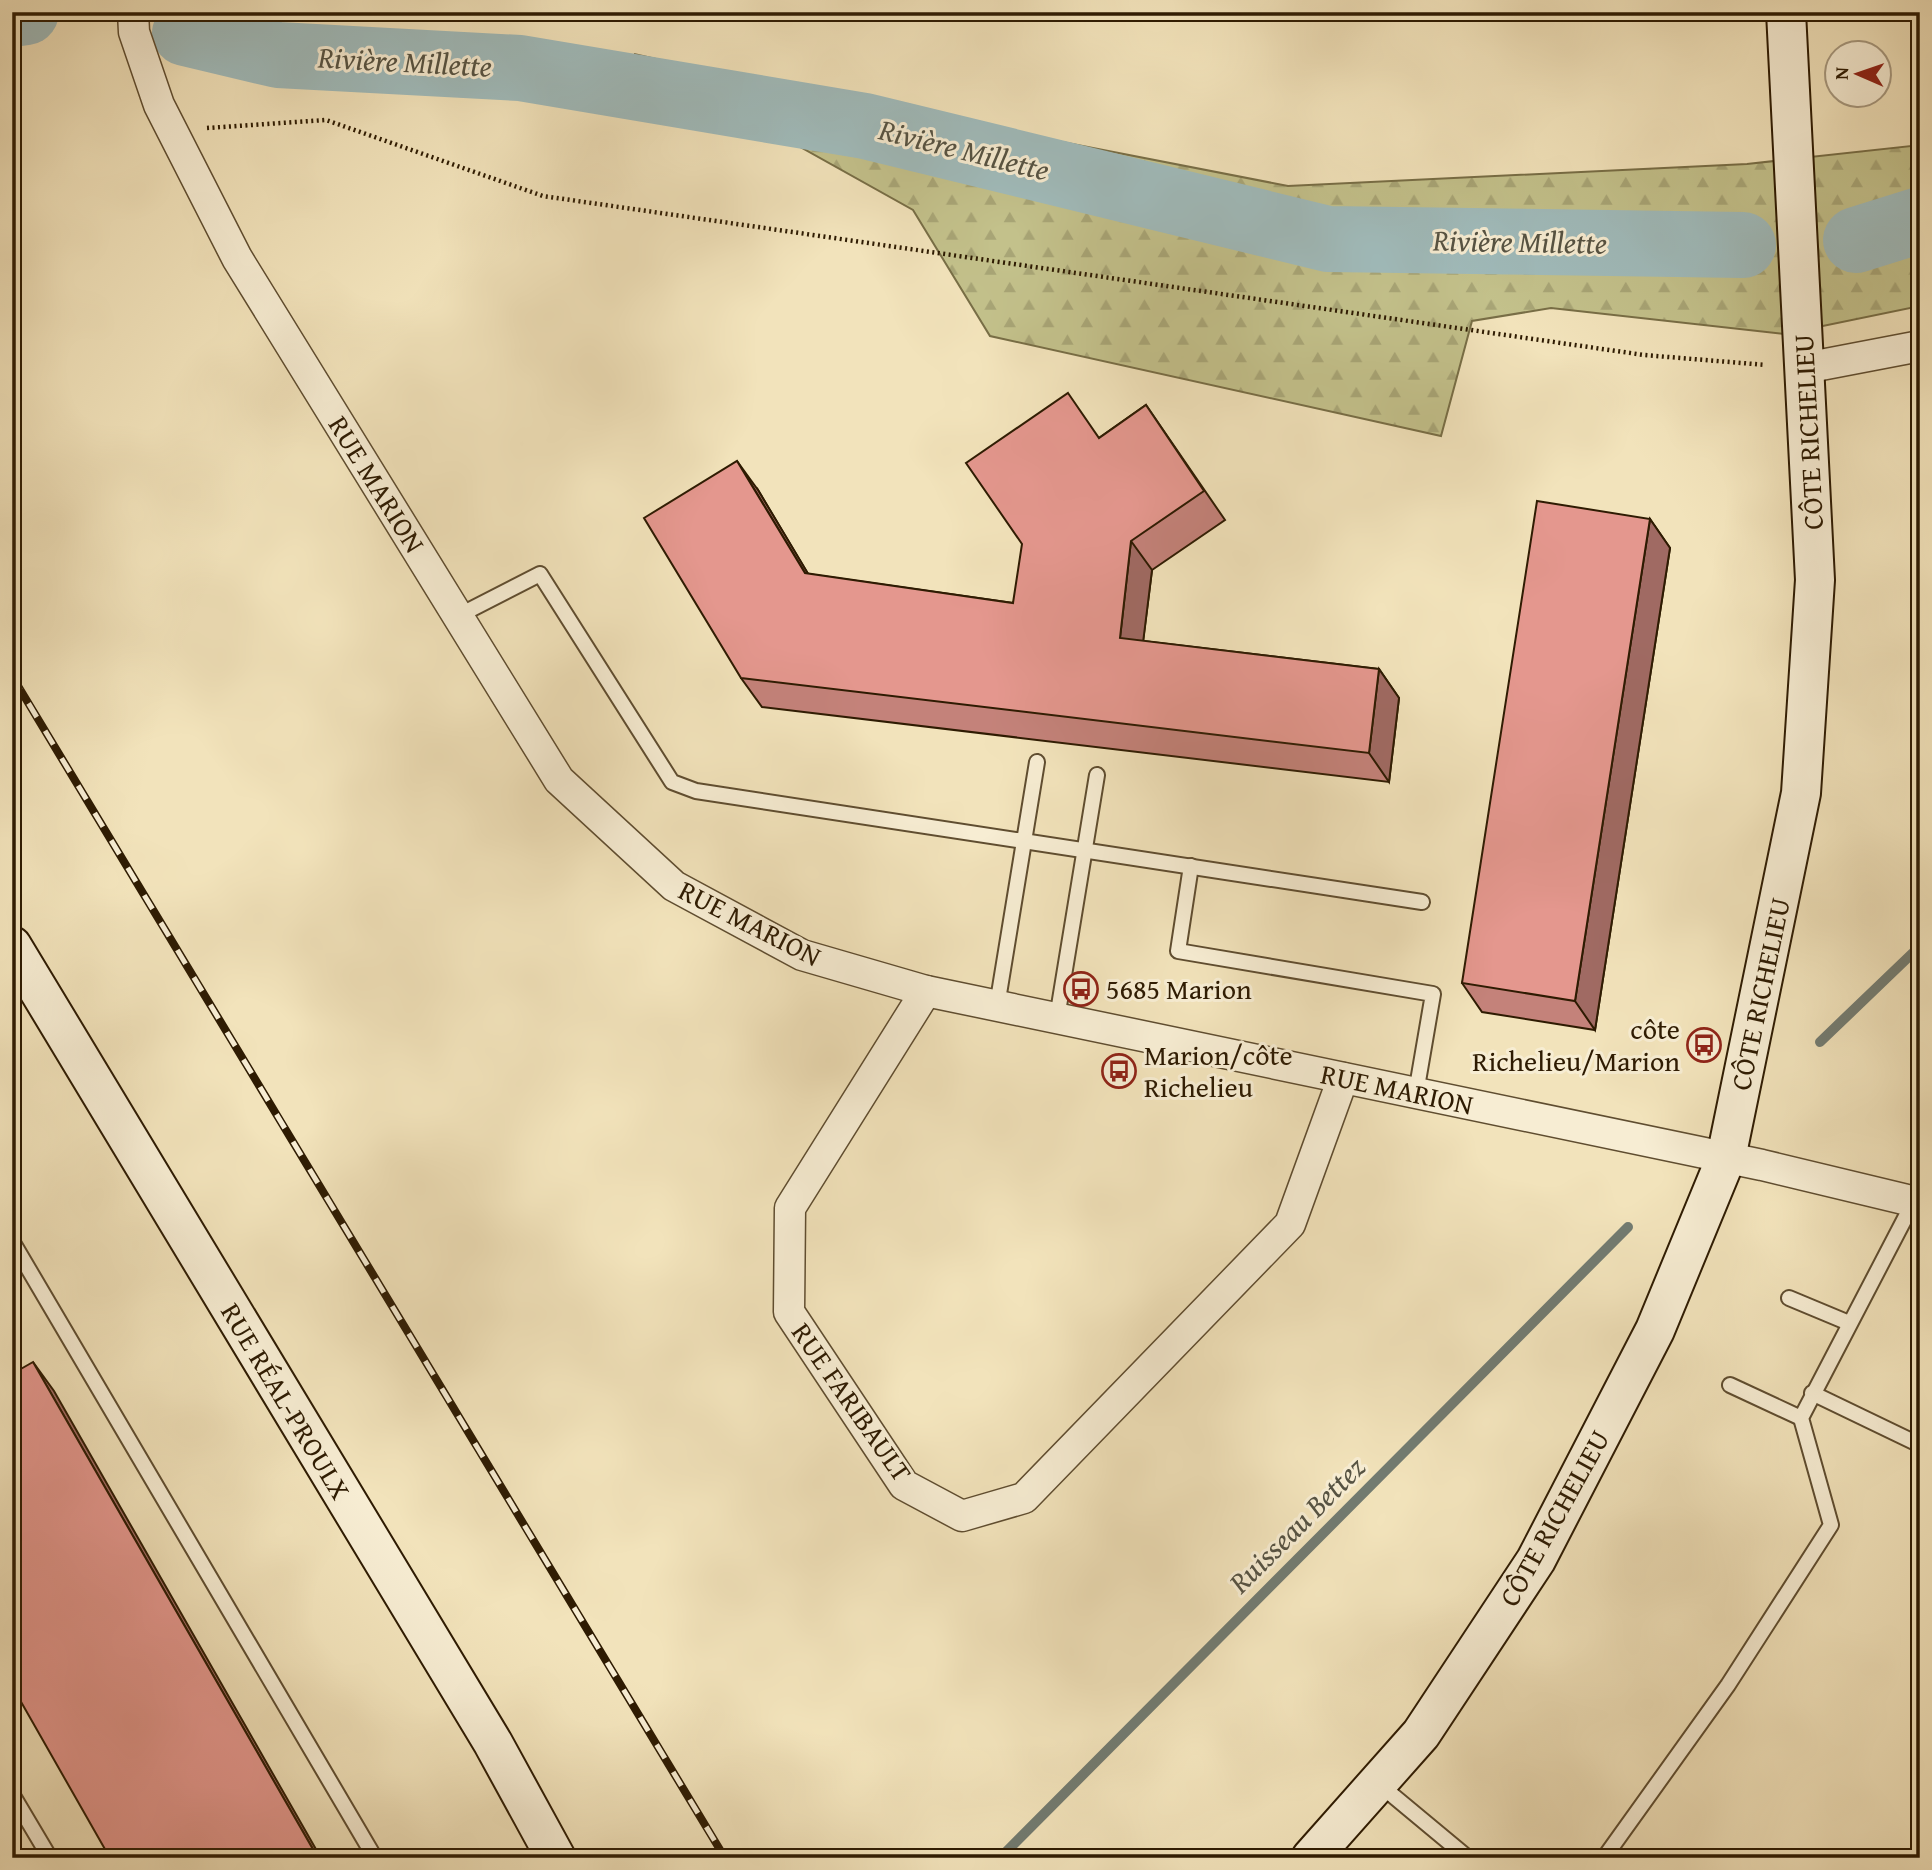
<svg xmlns="http://www.w3.org/2000/svg" width="1932" height="1870" font-family="'Gentium Book Plus',serif">
	<defs>
		<pattern id="forest-firs" width="22" height="20" patternUnits="userSpaceOnUse" patternTransform="scale(1.75)"><rect width="22" height="20" fill="#c3c18b"/><path d="M5 1l3.5 6h-7zM16 11l3.5 6h-7z" fill="#a8a576"/></pattern>
	</defs>
	<rect width="100%" height="100%" fill="#f2e3bb"/>
	<filter id="stains"><feTurbulence type="fractalNoise" baseFrequency=".00286" numOctaves="4"/><feColorMatrix values="0 0 0 0 .2 0 0 0 0 .09 0 0 0 0 .02 0 0 0 .5 -.17"/></filter>
	<radialGradient id="worn" r=".72"><stop offset=".6" stop-color="#630" stop-opacity="0"/><stop offset="1" stop-color="#630" stop-opacity=".3"/></radialGradient>
	<polygon fill="url(#forest-firs)" stroke="#786e46" stroke-width="2" points="634,54 779,87 1288,186 1747,164 1920,145 1920,306 1784,334 1551,308 1472,321 1441,436 990,336 913,210"/>
	<g fill="none" stroke-linecap="round" stroke-linejoin="round">
		<g stroke="#727b71" stroke-width="10">
			<polyline points="1820,1042 1920,946"/>
			<polyline points="1000,1858 1628,1227"/>
		</g>
		<g stroke="#a0bbbb" stroke-width="66">
			<polyline points="12,14 26,12"/>
			<polyline points="185,33 278,55 520,68 865,126 1328,239 1743,245"/>
			<polyline points="1856,240 1920,220"/>
		</g>
		<g stroke="#5f4d30" stroke-width="18">
			<g id="lane">
				<polyline points="458,616 540,574 672,782 696,791 1422,902"/>
				<polyline points="1191,866 1178,951 1433,994 1416,1093"/>
				<polyline points="997,1006 1037,762"/>
				<polyline points="1057,1018 1097,775"/>
				<polyline points="12,1241 375,1858"/>
				<polyline points="1789,1298 1849,1323"/>
				<polyline points="1730,1385 1801,1418"/>
				<polyline points="1812,1393 1920,1445"/>
				<polyline points="1379,1784 1468,1858"/>
				<polyline points="12,1794 50,1858"/>
				<polyline points="1604,1858 1728,1685 1831,1525 1801,1418 1914,1201"/>
			</g>
		</g>
		<g stroke="#5f4d30" stroke-width="33">
			<g id="street">
				<polyline points="133,12 134,32 159,105 237,258 559,780 674,886 802,955 926,991 1762,1165 1920,1203"/>
				<polyline points="1805,368 1920,346"/>
				<polyline points="926,991 790,1208 789,1312 904,1485 962,1516 1024,1498 1290,1224 1343,1078"/>
			</g>
		</g>
		<g stroke="#2e1b02" stroke-width="42">
			<g id="secondary">
				<polyline points="12,946 493,1743 556,1858"/>
				<polyline points="1311,1858 1421,1734 1536,1560 1655,1330 1726,1158 1801,793 1815,580 1786,12"/>
			</g>
		</g>
		<polyline stroke="#2e1b02" stroke-width="4.5" stroke-dasharray="2 3.5" stroke-linecap="butt" points="207,128 326,120 543,196 1644,355 1766,365"/>
		<use href="#lane" stroke="#f7edd3" stroke-width="14"/>
		<use href="#street" stroke="#f7edd3" stroke-width="30"/>
		<use href="#secondary" stroke="#f7edd3" stroke-width="38"/>
		<g stroke="#2e1b02" stroke-width="8">
			<polyline id="rail" points="12,676 725,1858"/>
		</g>
		<use href="#rail" stroke="#f7edd3" stroke-width="5" stroke-dasharray="16" stroke-linecap="butt"/>
	</g>
	<g fill="#c4827a" stroke="#2e1b02" stroke-width="2">
		<polygon points="1146,405 1225,520 1152,570 1143,641 1379,669 1399,698 1389,782 762,707 741,678 758,490 808,574 1013,603 1099,438"/>
		<polygon points="1650,519 1670,548 1595,1030 1482,1012 1462,983"/>
	</g>
	<g fill="#a06a63" stroke="#2e1b02" stroke-width="2">
		<polygon points="737,461 758,490 825,602 805,573"/>
		<polygon points="1650,519 1670,548 1595,1030 1575,1001"/>
		<polygon points="1131,541 1152,570 1140,667 1120,638"/>
		<polygon points="1379,669 1399,698 1389,782 1369,753"/>
		<polygon points="33,1362 54,1391 321,1858 318,1858"/>
	</g>
	<g fill="#e4978e" stroke="#2e1b02" stroke-width="2">
		<polygon points="1068,393 1099,438 1146,405 1204,491 1131,541 1120,638 1379,669 1369,753 741,678 644,518 737,461 805,573 1013,603 1022,544 966,463"/>
		<polygon points="1537,501 1650,519 1575,1001 1462,983"/>
		<polygon points="33,1362 318,1858 110,1858 12,1686 12,1374"/>
	</g>
	<defs>
		<g id="bus-ring" transform="scale(1.75)"><circle r="9.5" fill="#f7edd3" stroke="#8f2418" stroke-width="1.5"/><path d="M-5-6H5V4H4V6H2V4H-2V6H-4V4H-5ZM-3.5-4V0h7V-4ZM-3.5 1.2v1.5H-2V1.2ZM2 1.2v1.5H3.5V1.2Z" fill="#8f2418"/></g>
	</defs>
	<g fill-rule="evenodd">
		<use href="#bus-ring" x="1081" y="989"/>
		<use href="#bus-ring" x="1704" y="1045"/>
		<use href="#bus-ring" x="1119" y="1071"/>
	</g>
	<g text-anchor="middle" stroke-width="6" stroke-linejoin="round" paint-order="stroke">
		<g font-size="28" fill="#2e1b02" stroke="#f7edd3">
			<text transform="translate(1808 432) rotate(-93)" y="10">CÔTE RICHELIEU</text>
			<text transform="translate(377 484) rotate(58)" y="10">RUE MARION</text>
			<text transform="translate(750 923) rotate(27)" y="10">RUE MARION</text>
			<text transform="translate(1760 994) rotate(-78)" y="10">CÔTE RICHELIEU</text>
			<text transform="translate(1397 1089) rotate(12)" y="10">RUE MARION</text>
			<text transform="translate(286 1401) rotate(59)" y="10">RUE RÉAL-PROULX</text>
			<text transform="translate(852 1402) rotate(55)" y="10">RUE FARIBAULT</text>
			<text transform="translate(1554 1518) rotate(-61)" y="10">CÔTE RICHELIEU</text>
		</g>
		<g font-size="28" fill="#2e1b02" stroke="#f7edd3" text-anchor="start">
			<text x="1106" y="999">5685 Marion</text>
			<text x="1680" y="1039" text-anchor="end">côte<tspan x="1680" dy="32">Richelieu/Marion</tspan></text>
			<text x="1144" y="1065">Marion/côte<tspan x="1144" dy="32">Richelieu</tspan></text>
		</g>
		<g font-size="30" font-style="italic" fill="#565343" stroke="#f7edd3">
			<text transform="translate(405 62) rotate(3)" y="10">Rivière Millette</text>
			<text transform="translate(964 150) rotate(14)" y="10">Rivière Millette</text>
			<text transform="translate(1520 242) rotate(1)" y="10">Rivière Millette</text>
			<text transform="translate(1297 1525) rotate(-45)" y="10">Ruisseau Bettez</text>
		</g>
	</g>
	<rect width="1932" height="1870" fill="none" stroke="#f2e3bb" stroke-width="42"/>
	<rect x="14" y="14" width="1904" height="1842" fill="none" stroke="#2e1b02" stroke-width="3.5"/>
	<rect x="21" y="21" width="1890" height="1828" fill="none" stroke="#2e1b02" stroke-width="2"/>
	<g transform="translate(1858 74) rotate(272)"><circle r="33" fill="#f7edd3" stroke="#a7997f" stroke-width="2"/>
	<path d="M0-5L12 26L0 18L-12 26Z" fill="#8f2418"/>
	<text y="-10" font-size="19" font-weight="bold" text-anchor="middle" fill="#2e1b02">N</text>
	</g>
	<rect width="100%" height="100%" filter="url(#stains)"/>
	<rect width="100%" height="100%" fill="url(#worn)"/>
</svg>
